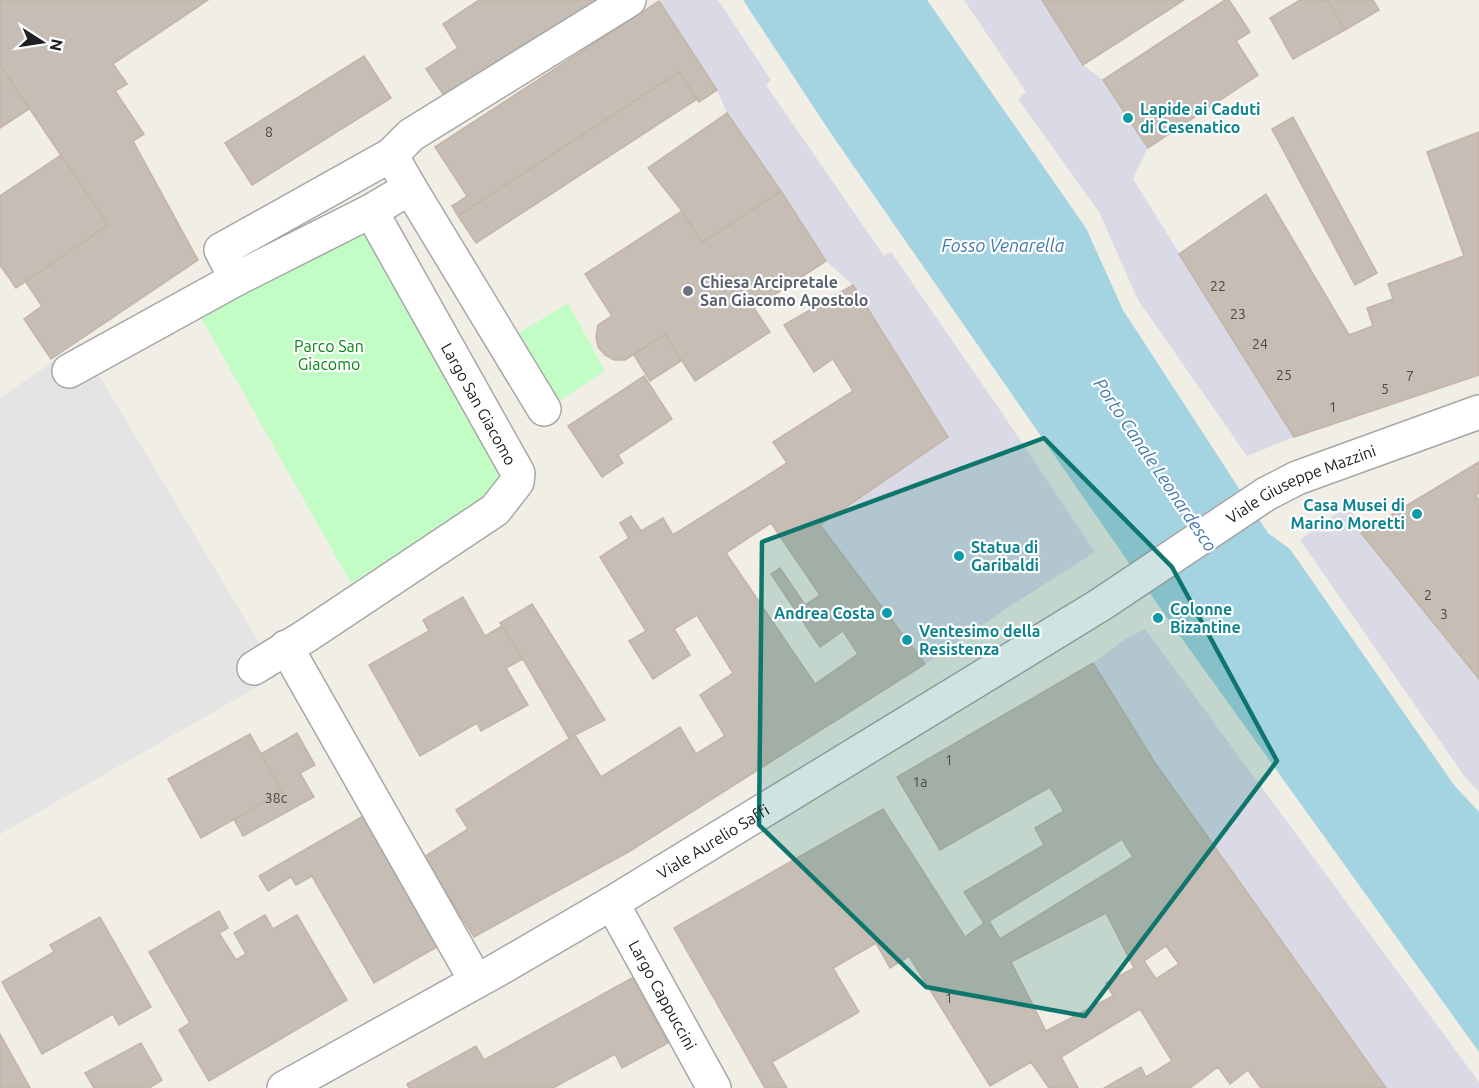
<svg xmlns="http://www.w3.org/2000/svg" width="1479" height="1088" font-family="Ubuntu,sans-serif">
	<rect width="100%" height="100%" fill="#f1eee6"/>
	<g fill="#c2fdc6">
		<polygon points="354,232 371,238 498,468 496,486 488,499 351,583 200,316"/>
		<polygon points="568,303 605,371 559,401 519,333"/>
	</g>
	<polygon fill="#e4e4e4" points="80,343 278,675 0,834 0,398"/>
	<g fill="#dadae7">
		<polygon points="659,0 718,0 771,80 766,85 884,256 891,252 996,404 1095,552 1015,603 925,664 820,525 948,437 853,285 826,261 781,191 727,113 717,90"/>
		<polygon points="964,0 1042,0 1083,65 1103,80 1148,148 1133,179 1294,437 1247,456 1138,300 1099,212 1018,99 1026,92"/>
		<polygon points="1350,507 1361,533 1479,679 1479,792 1465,777 1300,540 1325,520"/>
		<polygon points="1145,629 1479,1082 1479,1088 1386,1088 1380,1081 1155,763 1093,663 1122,641"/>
	</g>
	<polygon fill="#a4d4e1" points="743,0 927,0 1086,228 1123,310 1268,533 1290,549 1454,785 1479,812 1479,1052 1165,615 832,135"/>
	<g fill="#c6bdb5" stroke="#c4b4a8" stroke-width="1.5" fill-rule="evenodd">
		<polygon points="0,0 208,0 113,64 127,84 115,91 144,134 133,141 198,260 51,359 24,319 42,306 25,281 108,225 0,65"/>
		<polygon points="479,0 598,0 447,100 426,69 458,48 443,24"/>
		<polygon points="1042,0 1184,0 1083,65"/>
		<polygon points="1225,0 1229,0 1250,32 1236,41 1258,75 1148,148 1103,80"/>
		<polygon points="1300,0 1328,0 1345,30 1293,59 1270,18"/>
		<polygon points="1328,0 1373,0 1379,10 1345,30"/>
		<polygon points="659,1 717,90 699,102 679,72 458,216 452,206 467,196 435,147"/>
		<polygon points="364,56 391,98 252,185 225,143"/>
		<polygon points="0,65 29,109 0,128"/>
		<polygon points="679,72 697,99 476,243 458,216"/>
		<polygon points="727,113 781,191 702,243 682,211 648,168"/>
		<polygon points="1293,117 1377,273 1355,285 1272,129"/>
		<polygon points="1479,132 1479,375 1294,437 1179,254 1266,194 1349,335 1373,326 1367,308 1393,299 1388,284 1464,256 1427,152"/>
		<polygon points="61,155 108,225 16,288 0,265 0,196"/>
		<polygon points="781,191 826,261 754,308 770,332 695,381 665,334 625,360 614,360 605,355 598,347 596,337 598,325 612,316 585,274 682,211 702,243"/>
		<path d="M853,285l95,152 -128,88 105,139 -295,187 -156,86 -50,-80 44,-28 -12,-19 119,-75 26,42 79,-50 16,27 29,-18 -25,-41 33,-22 -36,-58 -23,14 16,26 -37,24 -24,-38 17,-10 -46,-74 29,-19 -9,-15 11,-7 10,15 22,-13 10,17 114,-72 -14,-21 80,-51 -20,-32 -19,13 -30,-47zM771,523l49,72 -15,10 -25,-37 -9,6 49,73 23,-16 15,23 -43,30 -89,-131z"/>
		<polygon points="665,334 681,361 650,381 634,355"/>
		<polygon points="644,376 672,419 618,455 623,463 602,477 568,426"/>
		<polygon points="1479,462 1479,493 1476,495 1479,501 1479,679 1361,533"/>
		<polygon points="463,597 485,636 502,626 523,659 506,668 528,705 481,731 477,723 420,756 369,665 429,631 423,620"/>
		<polygon points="532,604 605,720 569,738 523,659 500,623"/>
		<path d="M1093,663l62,100 231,325h-125l-13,-18 -18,14 -12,-17 -28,21h-86l37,-21 5,10 26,-16 -32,-52 -79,48 17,31h-29l-18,-26 -41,24 -81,-130 -19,12 -14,-25 -43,25 26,44 -87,50 15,26h-22l-91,-160 209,-119 82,128 19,-14 -20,-31 80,-47 -9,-17 29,-17 -14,-24 -110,63 -43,-73zM1122,839l11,18 -133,82 -11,-18zM1106,913l28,55 -28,15 7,13 -67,35 -35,-69zM1166,946l13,18 -23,15 -12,-18z"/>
		<polygon points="297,733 315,765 300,773 314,797 243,836 234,819 282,792 261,754"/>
		<polygon points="250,734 282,792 201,838 168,779"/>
		<polygon points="365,815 442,944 374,983 312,876 296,885 291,877 268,891 259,876"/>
		<polygon points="219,911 228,928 219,933 236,960 246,954 234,933 265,915 273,929 297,915 347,1000 209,1081 179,1030 190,1023 149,952"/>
		<polygon points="100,917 151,1007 119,1025 113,1014 42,1054 2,982 54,952 50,945"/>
		<polygon points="632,978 668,1043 622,1068 615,1054 553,1088 409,1088 407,1084 476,1046 484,1060"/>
		<polygon points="0,1034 30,1088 0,1088"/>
		<polygon points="141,1043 162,1080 149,1088 94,1088 85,1073"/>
	</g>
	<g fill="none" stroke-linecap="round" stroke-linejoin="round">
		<g stroke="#a7a7a7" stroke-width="36">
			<g id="minor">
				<polyline points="410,188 544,409"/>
				<polyline points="236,279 371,211"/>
				<polyline points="69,371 236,279 221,250 391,155 411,135 629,0"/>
				<polyline points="286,647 467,965"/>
				<polyline points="254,668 306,636 495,510 517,482 518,473 371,211 410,188 391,155"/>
				<path id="s1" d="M612,903l102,185"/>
				<path id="s2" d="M284,1088l213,-118 115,-67 488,-298 166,-111 31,-16 182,-66"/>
			</g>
		</g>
		<use href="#minor" stroke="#fff" stroke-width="33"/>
	</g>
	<path fill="#0f766e" fill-opacity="0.2" stroke="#0f766e" stroke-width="4.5" stroke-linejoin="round" d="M1044,438l128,129 105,194 -192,255 -159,-29 -167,-162 3,-283z"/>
	<g fill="#0f9aa8" stroke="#fff" stroke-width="2">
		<circle cx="1128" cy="118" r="6"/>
		<circle cx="1417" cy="514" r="6"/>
		<circle cx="959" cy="556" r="6"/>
		<circle cx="887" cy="613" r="6"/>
		<circle cx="1158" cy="618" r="6"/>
		<circle cx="907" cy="640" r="6"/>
	</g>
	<circle fill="#6b7280" stroke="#fff" stroke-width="2" cx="688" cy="291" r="6"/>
	<g text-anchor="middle" stroke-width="4.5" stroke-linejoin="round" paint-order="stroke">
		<g font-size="14" fill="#4a4745">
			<text x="269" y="137">8</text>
			<text x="1218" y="291">22</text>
			<text x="1238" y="319">23</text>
			<text x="1260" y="349">24</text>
			<text x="1284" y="380">25</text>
			<text x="1410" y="381">7</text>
			<text x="1385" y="394">5</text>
			<text x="1333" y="412">1</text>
			<text x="1428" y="600">2</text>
			<text x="1444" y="619">3</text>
			<text x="949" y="765">1</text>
			<text x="920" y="787">1a</text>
			<text x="276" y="803">38c</text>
			<text x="949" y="1003">1</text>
		</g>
		<g font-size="16" font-weight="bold" fill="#0d838f" stroke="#fff" text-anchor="start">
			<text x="1140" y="115">Lapide ai Caduti<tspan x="1140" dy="18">di Cesenatico</tspan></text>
			<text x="1405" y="511" text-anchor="end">Casa Musei di<tspan x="1405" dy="18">Marino Moretti</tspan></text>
			<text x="971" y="553">Statua di<tspan x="971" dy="18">Garibaldi</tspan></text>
			<text x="1170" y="615">Colonne<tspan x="1170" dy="18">Bizantine</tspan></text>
			<text x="875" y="619" text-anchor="end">Andrea Costa</text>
			<text x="919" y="637">Ventesimo della<tspan x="919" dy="18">Resistenza</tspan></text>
		</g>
		<g font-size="16" font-weight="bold" fill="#5b616d" stroke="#fff" text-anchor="start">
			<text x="700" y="288">Chiesa Arcipretale<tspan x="700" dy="18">San Giacomo Apostolo</tspan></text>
		</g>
		<g font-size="16" fill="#05880f" stroke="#fff">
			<text x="329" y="352">Parco San<tspan x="329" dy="18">Giacomo</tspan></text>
		</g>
		<g font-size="16" fill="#202020" stroke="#fff">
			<text transform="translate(479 404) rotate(61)" y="6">Largo San Giacomo</text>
			<text dy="6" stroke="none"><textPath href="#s2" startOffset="1184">Viale Giuseppe Mazzini</textPath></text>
			<text dy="6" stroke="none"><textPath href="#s2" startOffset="495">Viale Aurelio Saffi</textPath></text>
			<text dy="6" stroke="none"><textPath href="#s1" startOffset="105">Largo Cappuccini</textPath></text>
		</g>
		<g font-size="18" font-style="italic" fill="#4279af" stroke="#fff">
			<text x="1003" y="252">Fosso Venarella</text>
			<text transform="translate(1155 465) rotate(56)" y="6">Porto Canale Leonardesco</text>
		</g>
	</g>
	<g transform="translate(42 42) rotate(102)" stroke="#ffffff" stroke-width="4.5" paint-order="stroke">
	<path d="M0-4.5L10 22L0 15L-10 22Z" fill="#202020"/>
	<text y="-9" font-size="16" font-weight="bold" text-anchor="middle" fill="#202020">N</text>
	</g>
</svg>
